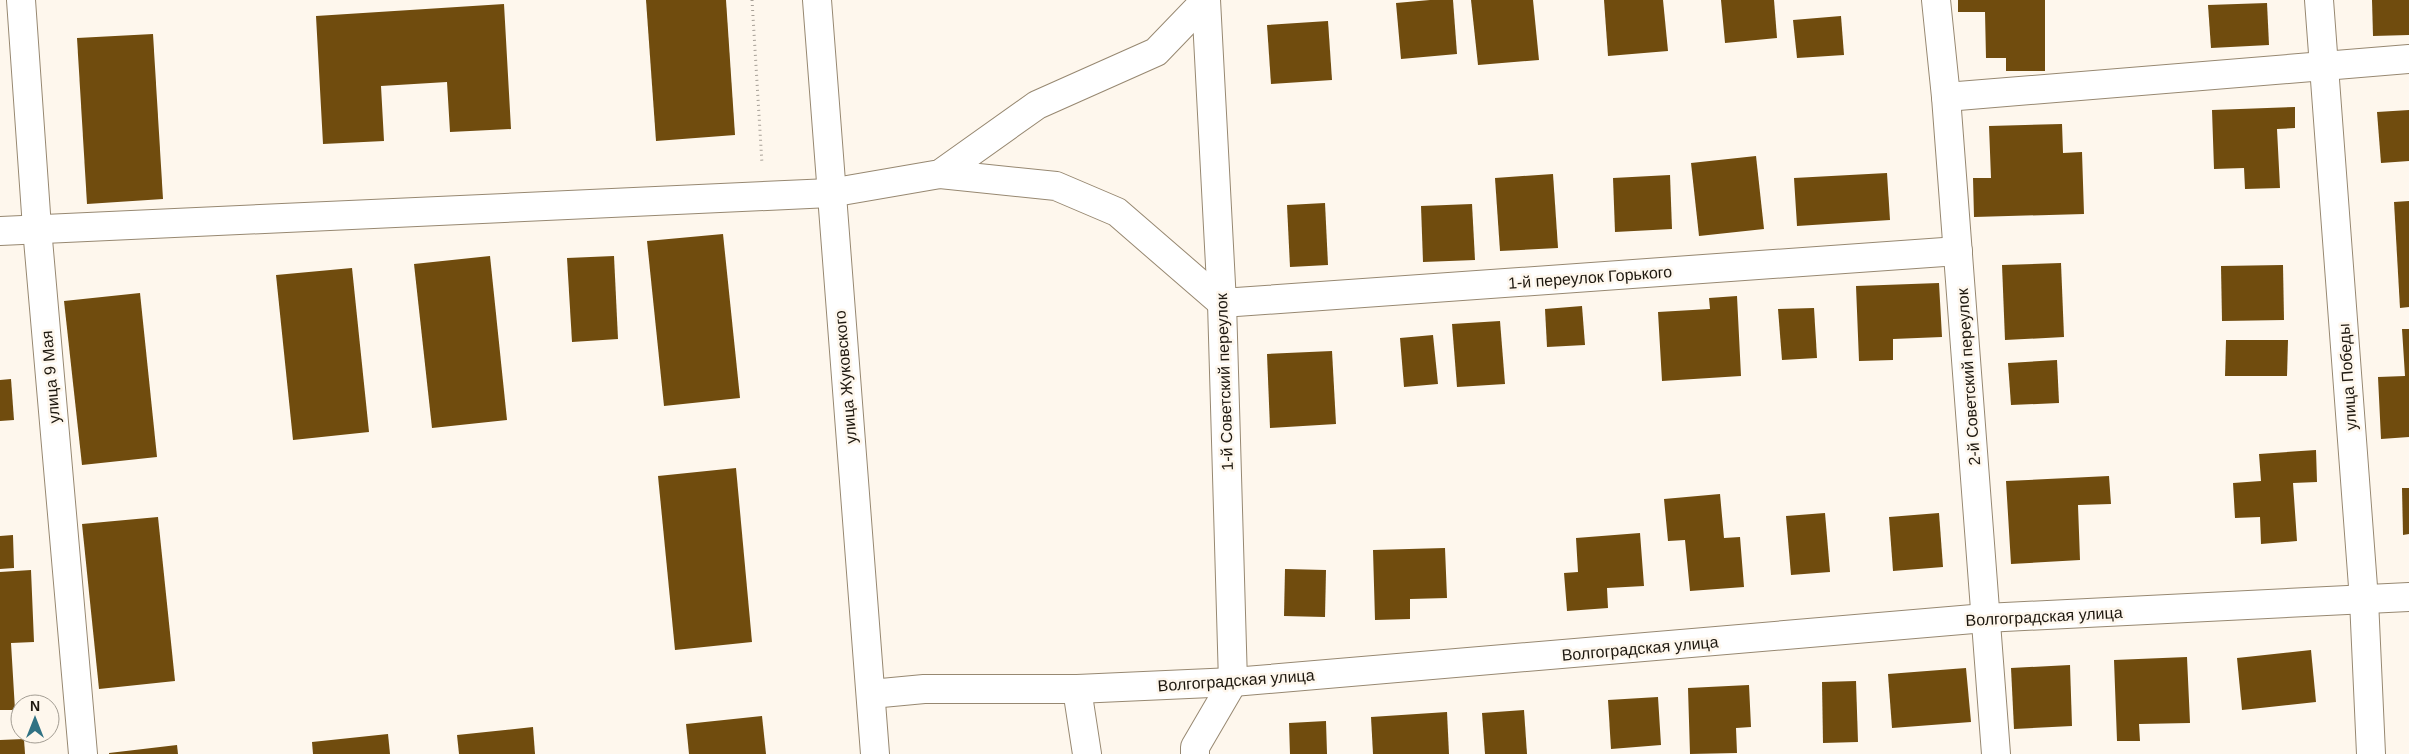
<svg xmlns="http://www.w3.org/2000/svg" width="2409" height="754" font-family="Arial,sans-serif">
	<rect width="100%" height="100%" fill="#fef7ed"/>
	<g fill="#704c0e">
		<polygon points="646,0 726,0 735,135 656,141"/>
		<polygon points="1430,0 1453,0 1457,54 1401,59 1396,3"/>
		<polygon points="1471,0 1533,0 1539,60 1478,65"/>
		<polygon points="1604,0 1663,0 1668,51 1608,56"/>
		<polygon points="1721,0 1774,0 1777,38 1725,43"/>
		<polygon points="1958,0 2045,0 2045,71 2006,71 2006,58 1986,58 1985,12 1958,12"/>
		<polygon points="2372,0 2409,0 2409,35 2373,36"/>
		<polygon points="2267,3 2269,45 2211,48 2208,5"/>
		<polygon points="504,4 511,129 450,132 447,82 381,86 384,141 323,144 316,16"/>
		<polygon points="1841,16 1844,55 1797,58 1793,20"/>
		<polygon points="1328,21 1332,80 1271,84 1267,25"/>
		<polygon points="153,34 163,199 87,204 77,38"/>
		<polygon points="2295,107 2295,128 2277,129 2280,188 2245,189 2244,168 2214,169 2212,110"/>
		<polygon points="2409,110 2409,161 2381,163 2377,112"/>
		<polygon points="2062,124 2063,153 2082,152 2084,214 1974,217 1973,178 1991,178 1989,126"/>
		<polygon points="1756,156 1764,229 1699,236 1691,163"/>
		<polygon points="1887,173 1890,220 1797,226 1794,178"/>
		<polygon points="1553,174 1558,248 1500,251 1495,178"/>
		<polygon points="1670,175 1672,229 1615,232 1613,178"/>
		<polygon points="2409,201 2409,307 2400,308 2394,202"/>
		<polygon points="1325,203 1328,265 1290,267 1287,205"/>
		<polygon points="1472,204 1475,260 1423,262 1421,206"/>
		<polygon points="723,234 740,398 664,406 647,241"/>
		<polygon points="490,256 507,420 432,428 414,264"/>
		<polygon points="614,256 618,339 572,342 567,258"/>
		<polygon points="2061,263 2064,337 2005,340 2002,265"/>
		<polygon points="2283,265 2284,320 2222,321 2221,266"/>
		<polygon points="352,268 369,432 293,440 276,275"/>
		<polygon points="1939,283 1942,337 1893,339 1893,360 1859,361 1856,286"/>
		<polygon points="140,293 157,457 82,465 64,301"/>
		<polygon points="1737,296 1741,376 1662,381 1658,312 1710,309 1709,298"/>
		<polygon points="1582,306 1585,345 1547,347 1545,309"/>
		<polygon points="1814,308 1817,358 1782,360 1778,309"/>
		<polygon points="1500,321 1505,384 1457,387 1452,324"/>
		<polygon points="2402,329 2409,329 2409,437 2381,439 2378,377 2405,376"/>
		<polygon points="1433,335 1438,384 1404,387 1400,338"/>
		<polygon points="2226,340 2288,340 2287,376 2225,376"/>
		<polygon points="1332,351 1336,424 1270,428 1267,354"/>
		<polygon points="2057,360 2059,403 2011,405 2008,363"/>
		<polygon points="11,379 14,420 0,421 0,380"/>
		<polygon points="2316,450 2317,482 2293,483 2297,541 2261,544 2260,517 2235,518 2233,483 2261,481 2259,454"/>
		<polygon points="736,468 752,642 675,650 658,476"/>
		<polygon points="2109,476 2111,504 2078,505 2080,560 2011,564 2006,481"/>
		<polygon points="2402,488 2409,488 2409,534 2403,535"/>
		<polygon points="1720,494 1724,538 1740,537 1744,587 1690,591 1685,540 1668,541 1664,499"/>
		<polygon points="1825,513 1830,572 1791,575 1786,516"/>
		<polygon points="1939,513 1943,567 1893,571 1889,517"/>
		<polygon points="158,517 175,681 99,689 82,524"/>
		<polygon points="1640,533 1644,586 1607,588 1608,608 1567,611 1564,573 1578,572 1576,538"/>
		<polygon points="13,535 14,568 0,569 0,536"/>
		<polygon points="1445,548 1447,598 1410,599 1410,619 1375,620 1373,550"/>
		<polygon points="1285,569 1326,570 1325,617 1284,616"/>
		<polygon points="31,570 34,642 11,643 15,710 0,710 0,572"/>
		<polygon points="2311,650 2316,702 2242,710 2237,658"/>
		<polygon points="2187,657 2190,723 2139,724 2140,741 2117,741 2114,660"/>
		<polygon points="2070,665 2072,726 2014,729 2011,668"/>
		<polygon points="1966,668 1971,722 1892,728 1888,674"/>
		<polygon points="1856,681 1858,742 1823,743 1822,682"/>
		<polygon points="1749,685 1751,727 1736,728 1737,753 1690,754 1688,688"/>
		<polygon points="1658,697 1661,745 1611,749 1608,700"/>
		<polygon points="1524,710 1527,754 1485,754 1482,713"/>
		<polygon points="1447,712 1449,754 1373,754 1371,717"/>
		<polygon points="762,716 766,754 689,754 686,724"/>
		<polygon points="1326,721 1327,754 1290,754 1289,723"/>
		<polygon points="533,727 535,754 459,754 457,735"/>
		<polygon points="388,734 390,754 313,754 312,742"/>
		<polygon points="24,739 25,754 0,754 0,740"/>
		<polygon points="177,745 178,754 109,754 109,753"/>
	</g>
	<g fill="none" stroke-linecap="round" stroke-linejoin="round">
		<g stroke="#978871" stroke-width="30">
			<g id="minor">
				<polyline points="21,0 37,228 83,754"/>
				<polyline points="817,0 875,754"/>
				<polyline points="1936,0 1946,97 1996,754"/>
				<polyline points="2319,0 2364,600 2371,754"/>
				<polyline points="1946,97 2409,59"/>
				<polyline points="940,174 1056,186 1117,212 1222,303 1958,251"/>
				<polyline points="0,231 830,193 940,174 1037,105 1156,52 1206,0"/>
				<polyline points="1077,689 1087,754"/>
				<polyline points="871,694 924,689 1077,689 1233,682 1985,618 2409,597"/>
				<polyline points="1195,754 1195,747 1233,682 1222,303 1206,0"/>
			</g>
		</g>
		<polyline stroke="#a7a097" stroke-width="3" stroke-dasharray="1 4" stroke-linecap="butt" points="752,0 762,164"/>
		<use href="#minor" stroke="#fff" stroke-width="28"/>
	</g>
	<g text-anchor="middle" stroke-width="5" stroke-linejoin="round" paint-order="stroke">
		<g font-size="16" fill="#1e180f" stroke="#fef7ed">
			<text transform="translate(1590 277) rotate(-4)" y="6">1-й переулок Горького</text>
			<text transform="translate(50 377) rotate(-95)" y="6">улица 9 Мая</text>
			<text transform="translate(845 377) rotate(-95)" y="6">улица Жуковского</text>
			<text transform="translate(1968 377) rotate(-94)" y="6">2-й Советский переулок</text>
			<text transform="translate(2347 377) rotate(-94)" y="6">улица Победы</text>
			<text transform="translate(1224 382) rotate(-92)" y="6">1-й Советский переулок</text>
			<text transform="translate(2044 616) rotate(-3)" y="6">Волгоградская улица</text>
			<text transform="translate(1640 648) rotate(-5)" y="6">Волгоградская улица</text>
			<text transform="translate(1236 680) rotate(-4)" y="6">Волгоградская улица</text>
		</g>
	</g>
	<g transform="translate(35 719)"><circle r="24" fill="#fef7ed" stroke="#a49e94"/>
	<path d="M0-4L9 19L0 12L-9 19Z" fill="#307284"/>
	<text y="-8" font-size="14" font-weight="bold" text-anchor="middle" fill="#1e180f">N</text>
	</g>
</svg>
